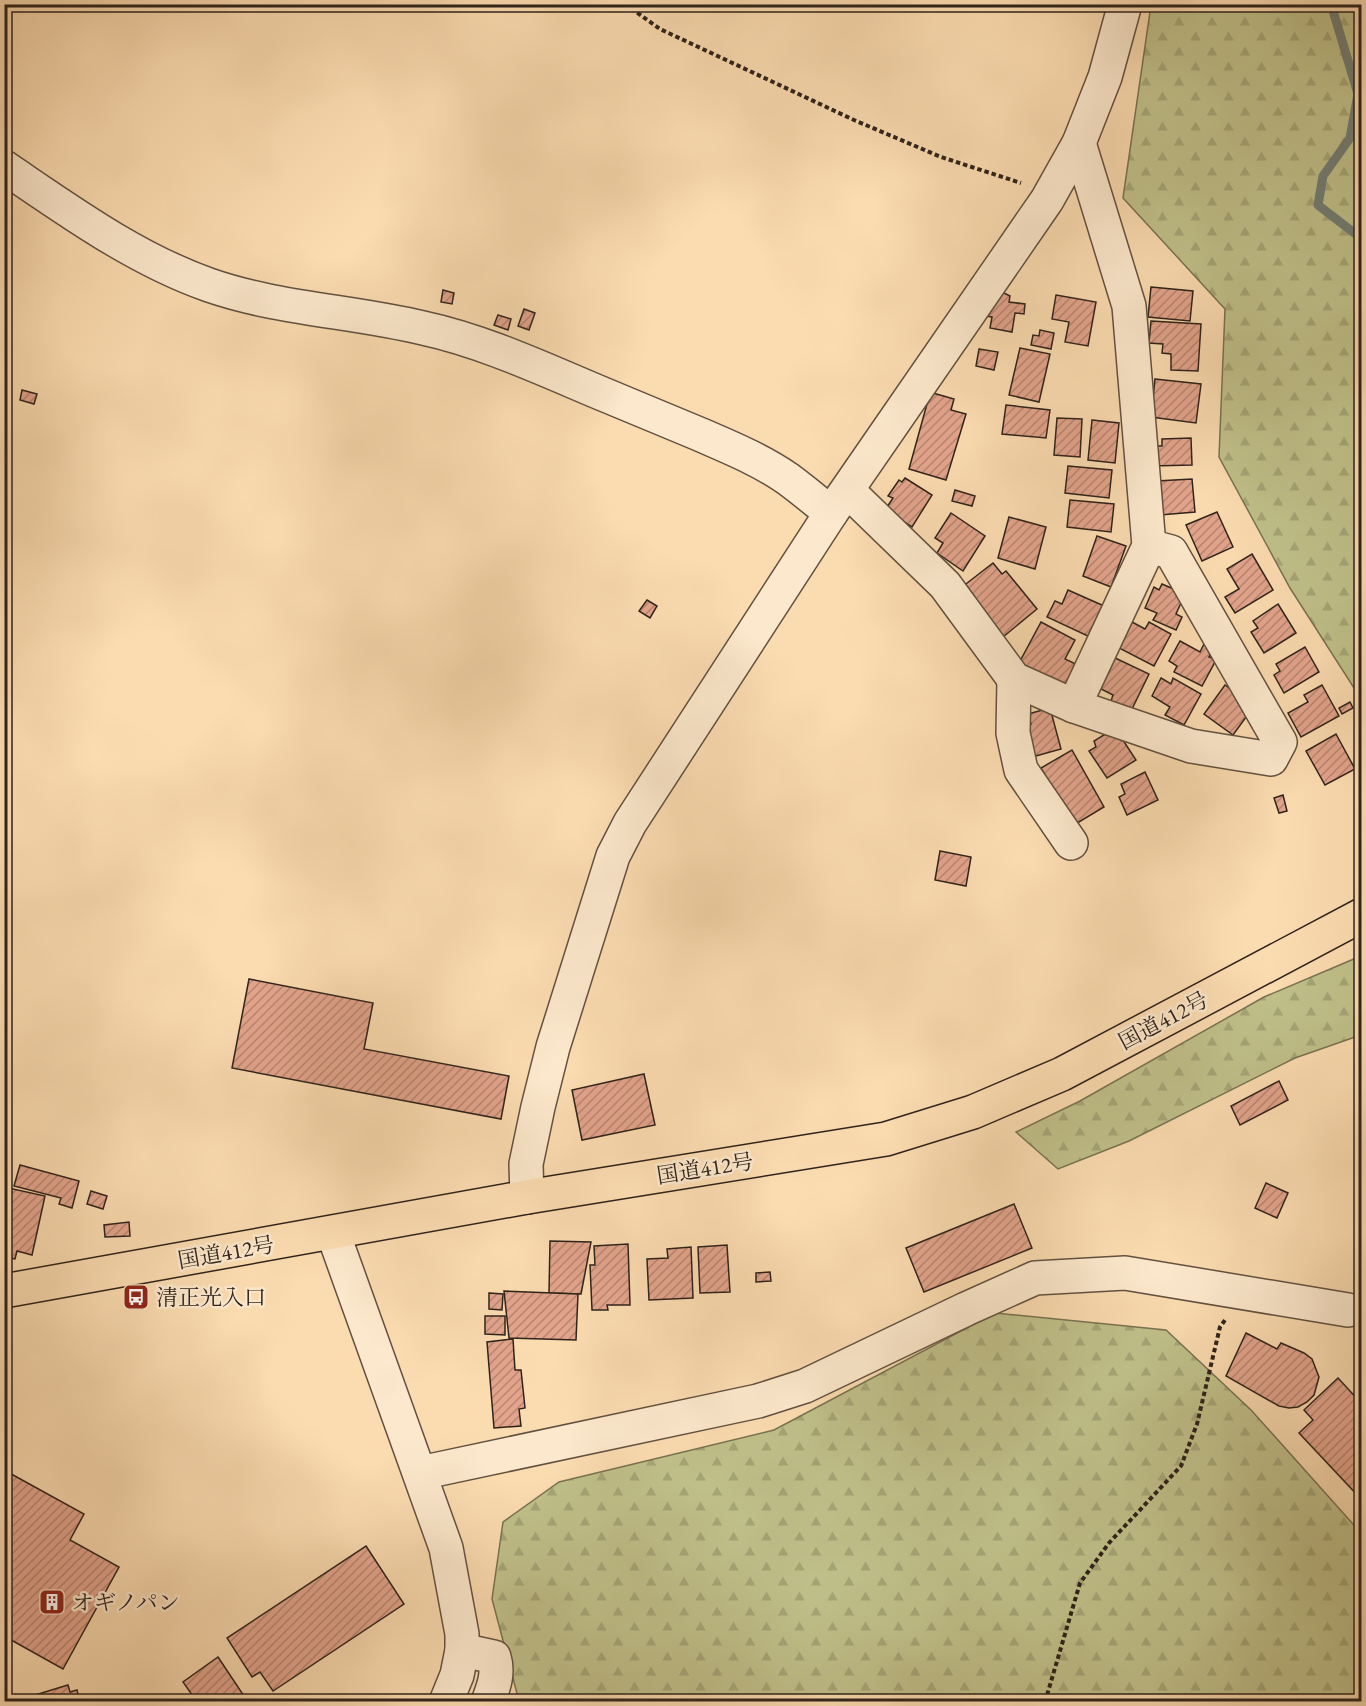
<svg xmlns="http://www.w3.org/2000/svg" width="1366" height="1706" font-family="'EB Garamond','Noto Serif JP',serif">
	<defs>
		<pattern id="forest-firs" width="22" height="20" patternUnits="userSpaceOnUse" patternTransform="scale(1.5)"><rect width="22" height="20" fill="#c0c08a"/><path d="M5 1l3.5 6h-7zM16 11l3.5 6h-7z" fill="#a5a576"/></pattern>
		<pattern id="building-hatch" width="6" height="6" patternUnits="userSpaceOnUse" patternTransform="scale(1.5)"><rect width="6" height="6" fill="#e3a48c"/><path d="M-1 1l2-2M0 6l6-6M5 7l2-2" fill="none" stroke="#b88572"/></pattern>
	</defs>
	<rect width="100%" height="100%" fill="#fbdbb0"/>
	<filter id="stains"><feTurbulence type="fractalNoise" baseFrequency=".00333" numOctaves="4"/><feColorMatrix values="0 0 0 0 .2 0 0 0 0 .09 0 0 0 0 .02 0 0 0 .5 -.17"/></filter>
	<radialGradient id="worn" r=".72"><stop offset=".6" stop-color="#630" stop-opacity="0"/><stop offset="1" stop-color="#630" stop-opacity=".3"/></radialGradient>
	<g fill="url(#forest-firs)" stroke="#787252" stroke-width="1.5">
		<polygon points="1151,5 1361,5 1361,699 1290,588 1219,457 1225,309 1123,198"/>
		<polygon points="1361,956 1361,1035 1295,1058 1129,1141 1058,1169 1016,1132 1080,1101 1264,997"/>
		<polygon points="995,1313 1166,1330 1251,1410 1361,1533 1361,1701 519,1701 492,1599 503,1522 559,1482 774,1430"/>
	</g>
	<g fill="none" stroke-linecap="round" stroke-linejoin="round">
		<polyline stroke="#737e75" stroke-width="9" points="1331,4 1358,94 1350,138 1323,176 1318,205 1362,239"/>
	</g>
	<g fill="url(#building-hatch)" stroke="#2f231b" stroke-width="1.5">
		<polygon points="1151,287 1193,291 1190,321 1148,317"/>
		<polygon points="443,290 454,293 452,304 441,302"/>
		<polygon points="1002,292 1010,296 1009,302 1025,304 1024,314 1015,313 1012,332 990,328 992,317 985,316"/>
		<polygon points="1056,295 1096,302 1088,346 1065,342 1069,322 1052,319"/>
		<polygon points="524,309 535,313 529,330 518,326"/>
		<polygon points="498,315 511,319 508,330 494,325"/>
		<polygon points="1151,321 1201,324 1198,371 1171,370 1171,354 1162,353 1163,344 1149,343"/>
		<polygon points="1040,330 1054,333 1051,349 1031,345 1033,335 1039,336"/>
		<polygon points="1020,348 1050,354 1039,402 1009,395"/>
		<polygon points="979,349 998,352 994,370 976,366"/>
		<polygon points="1155,379 1201,384 1196,423 1151,417"/>
		<polygon points="22,390 37,394 34,404 20,400"/>
		<polygon points="926,391 954,399 951,410 966,414 946,480 909,469 927,404 922,402"/>
		<polygon points="1006,405 1050,410 1046,438 1002,434"/>
		<polygon points="1057,418 1082,419 1080,457 1054,455"/>
		<polygon points="1092,420 1119,423 1115,463 1088,460"/>
		<polygon points="1191,438 1192,465 1151,466 1150,446 1162,446 1162,439"/>
		<polygon points="1068,466 1112,470 1109,498 1065,493"/>
		<polygon points="905,478 932,495 912,527 885,510 893,498 888,496 899,480 902,482"/>
		<polygon points="1192,479 1195,512 1160,515 1157,481"/>
		<polygon points="955,490 975,496 972,506 952,501"/>
		<polygon points="1070,500 1114,504 1111,532 1067,527"/>
		<polygon points="1217,512 1233,547 1202,561 1186,525"/>
		<polygon points="951,513 985,536 963,571 937,553 943,543 935,538"/>
		<polygon points="1009,517 1046,527 1035,569 998,558"/>
		<polygon points="1097,536 1126,546 1111,587 1083,576"/>
		<polygon points="1252,554 1273,590 1235,613 1225,597 1239,589 1227,569"/>
		<polygon points="993,563 1002,574 1006,571 1037,609 1003,637 962,587"/>
		<polygon points="1162,584 1185,594 1176,614 1182,617 1176,630 1153,620 1157,613 1145,608 1154,587 1159,590"/>
		<polygon points="1068,590 1104,606 1090,637 1047,617 1055,601 1062,604"/>
		<polygon points="647,600 657,606 650,618 639,611"/>
		<polygon points="1278,604 1296,633 1264,653 1251,632 1258,628 1253,621"/>
		<polygon points="1041,622 1075,640 1065,659 1080,666 1068,691 1018,665"/>
		<polygon points="1132,622 1145,629 1149,622 1171,634 1154,666 1119,648"/>
		<polygon points="1180,641 1200,652 1205,642 1215,647 1209,657 1216,660 1202,686 1174,672 1177,666 1169,661"/>
		<polygon points="1305,647 1319,672 1284,693 1274,675 1280,671 1276,664"/>
		<polygon points="1111,656 1149,674 1131,711 1111,701 1113,695 1097,687"/>
		<polygon points="1161,678 1171,684 1173,678 1201,694 1184,725 1165,715 1170,707 1152,696"/>
		<polygon points="1225,685 1249,702 1249,713 1233,735 1204,714"/>
		<polygon points="1322,685 1339,716 1301,737 1288,713 1308,702 1304,695"/>
		<polygon points="1350,702 1353,708 1342,714 1339,708"/>
		<polygon points="1050,708 1061,749 1032,757 1024,726 1031,724 1028,714"/>
		<polygon points="1115,728 1136,760 1107,778 1089,751 1096,747 1094,741"/>
		<polygon points="1336,734 1355,769 1325,785 1306,751"/>
		<polygon points="1072,750 1104,807 1074,825 1041,768"/>
		<polygon points="1145,772 1158,800 1127,815 1119,797 1125,794 1121,784"/>
		<polygon points="1283,795 1287,811 1279,813 1274,798"/>
		<polygon points="940,851 971,857 966,886 935,880"/>
		<polygon points="249,979 373,1003 364,1049 509,1076 501,1119 232,1068"/>
		<polygon points="644,1074 655,1125 582,1140 572,1090"/>
		<polygon points="1279,1081 1288,1100 1240,1125 1231,1106"/>
		<polygon points="20,1165 79,1181 72,1208 59,1204 61,1198 14,1186"/>
		<polygon points="1266,1183 1288,1193 1277,1218 1255,1208"/>
		<polygon points="4,1187 45,1196 32,1255 17,1251 15,1259 4,1257"/>
		<polygon points="91,1191 107,1196 103,1209 87,1204"/>
		<polygon points="1014,1204 1032,1248 924,1292 906,1248"/>
		<polygon points="129,1222 130,1236 105,1237 104,1225"/>
		<polygon points="550,1241 591,1242 581,1294 549,1293"/>
		<polygon points="628,1244 630,1305 607,1305 608,1310 592,1310 590,1265 595,1265 594,1246"/>
		<polygon points="727,1245 730,1292 700,1293 698,1247"/>
		<polygon points="691,1247 693,1298 649,1300 647,1259 668,1258 667,1249"/>
		<polygon points="770,1272 771,1281 756,1282 756,1273"/>
		<polygon points="504,1291 578,1294 576,1340 509,1338"/>
		<polygon points="489,1293 503,1294 502,1310 489,1309"/>
		<polygon points="485,1316 505,1316 505,1335 485,1334"/>
		<polygon points="1246,1333 1277,1349 1281,1343 1304,1353 1312,1359 1319,1377 1314,1395 1307,1402 1298,1407 1289,1408 1279,1406 1226,1376"/>
		<polygon points="513,1339 515,1370 521,1370 525,1408 519,1409 521,1426 494,1428 487,1342"/>
		<polygon points="1338,1378 1362,1404 1362,1500 1299,1433 1313,1420 1304,1410"/>
		<polygon points="4,1470 84,1514 70,1540 119,1567 63,1669 4,1636"/>
		<polygon points="366,1546 404,1604 273,1691 260,1672 252,1677 227,1638"/>
		<polygon points="218,1657 248,1702 197,1702 183,1682"/>
		<polygon points="68,1685 70,1692 77,1690 80,1702 37,1702 35,1695"/>
	</g>
	<g fill="none" stroke-linecap="round" stroke-linejoin="round">
		<g stroke="#625140" stroke-width="36">
			<g id="minor">
				<path d="M4,167c65,44 131,92 205,118 69,24 143,26 214,43 60,13 118,40 175,64 34,14 67,28 101,42 30,13 62,26 89,45 15,11 29,23 43,34"/>
				<polyline points="848,491 945,585 1014,679 1074,706 1191,746 1271,759 1280,742 1171,552 1149,546"/>
				<polyline points="1014,679 1013,733 1021,770 1071,843"/>
				<polyline points="1074,706 1149,546 1129,306 1079,143"/>
				<polyline points="527,1197 526,1164 538,1107 553,1047 613,856 630,823 831,513 1047,200 1079,143 1105,77 1125,4"/>
				<polyline points="333,1233 446,1548 462,1634 462,1650 457,1675 446,1702"/>
				<polyline points="420,1473 758,1401 805,1386 966,1309 1035,1278 1125,1273 1348,1310"/>
				<path d="M462,1650l32,7c5,16 0,29 -6,45"/>
			</g>
		</g>
		<g stroke="#2f231b" stroke-width="36">
			<polyline id="highway" points="4,1291 527,1197 886,1139 973,1112 1062,1074 1362,915"/>
		</g>
		<g stroke="#2f231b" stroke-width="4" stroke-dasharray="4.5 3" stroke-linecap="butt">
			<polyline points="625,4 660,29 854,120 941,157 1021,183"/>
			<polyline points="1045,1702 1080,1583 1109,1543 1181,1466 1197,1424 1220,1327 1225,1320"/>
		</g>
		<use href="#minor" stroke="#fce8cc" stroke-width="33"/>
		<use href="#highway" stroke="#fbdbb0" stroke-width="33"/>
	</g>
	<defs>
		<g id="bus-square" transform="scale(1.35)"><rect x="-9" y="-9" width="18" height="18" rx="4" fill="#8f2418" stroke="#fce8cc"/><path d="M-5-6H5V4H4V6H2V4H-2V6H-4V4H-5ZM-3.5-4V0h7V-4ZM-3.5 1.2v1.5H-2V1.2ZM2 1.2v1.5H3.5V1.2Z" fill="#fff"/></g>
		<g id="building-square" transform="scale(1.35)"><rect x="-9" y="-9" width="18" height="18" rx="4" fill="#8f2418" stroke="#fce8cc"/><path d="M-4-6H4V6H1V3H-1V6H-4ZM-2.5-4.3h1.7v1.8h-1.7ZM.8-4.3h1.7v1.8H.8ZM-2.5-1h1.7V.8h-1.7ZM.8-1h1.7V.8H.8Z" fill="#fff"/></g>
	</defs>
	<g fill-rule="evenodd">
		<use href="#bus-square" x="136" y="1297"/>
		<use href="#building-square" x="52" y="1602"/>
	</g>
	<g text-anchor="middle" stroke-width="5" stroke-linejoin="round" paint-order="stroke">
		<g font-size="22" fill="#2f231b" stroke="#fce8cc">
			<text transform="translate(1163 1020) rotate(-28)" y="8">国道412号</text>
			<text transform="translate(705 1168) rotate(-9)" y="8">国道412号</text>
			<text transform="translate(226 1252) rotate(-10)" y="8">国道412号</text>
		</g>
		<g font-size="22" fill="#2f231b" stroke="#fce8cc" text-anchor="start">
			<text x="156" y="1305">清正光入口</text>
			<text x="72" y="1610">オギノパン</text>
		</g>
	</g>
	<rect width="1366" height="1706" fill="none" stroke="#fbdbb0" stroke-width="24"/>
	<rect x="6" y="6" width="1354" height="1694" fill="none" stroke="#2f231b" stroke-width="3"/>
	<rect x="12" y="12" width="1342" height="1682" fill="none" stroke="#2f231b" stroke-width="1.5"/>
	<rect width="100%" height="100%" filter="url(#stains)"/>
	<rect width="100%" height="100%" fill="url(#worn)"/>
</svg>
